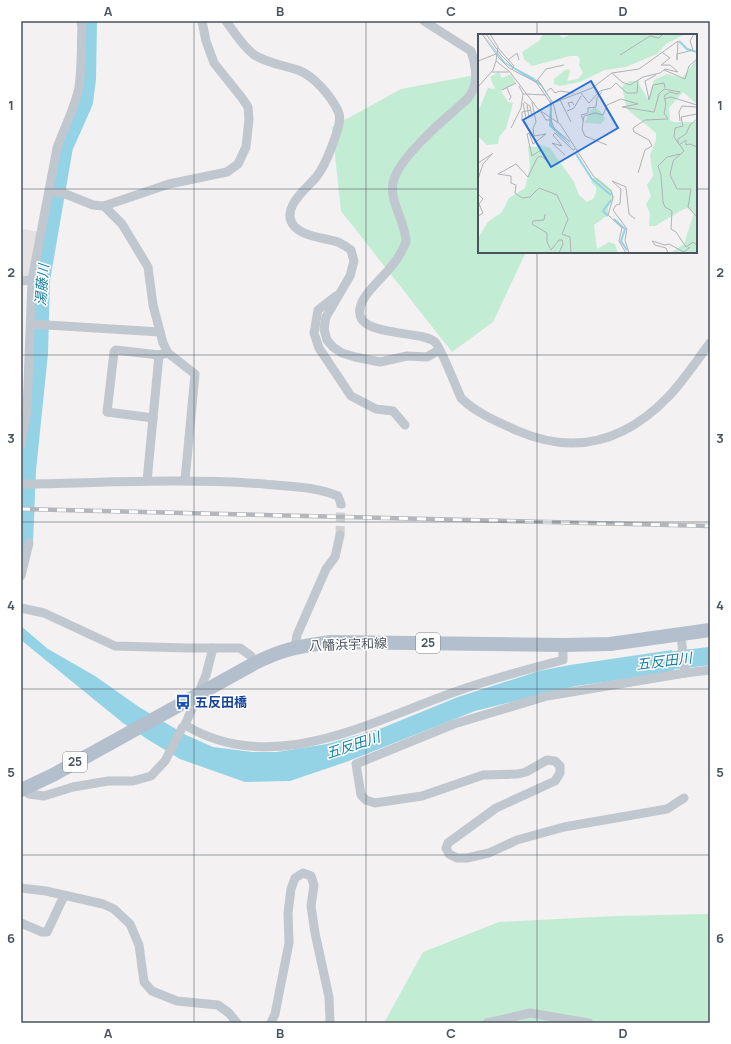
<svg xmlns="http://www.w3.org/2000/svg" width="731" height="1044" font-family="Manrope,'Noto Sans JP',sans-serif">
	<rect width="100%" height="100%" fill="#f3f1f1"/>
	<polygon fill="#e4e2e2" points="21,229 42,232 32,280 21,281"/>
	<g fill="#c3ecd5">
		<polygon points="470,76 479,79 479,252 526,252 493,322 452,352 341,211 332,127 401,89"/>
		<polygon points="710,914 710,1023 384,1023 423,952 499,922 616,916"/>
	</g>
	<polygon fill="#94d2e6" points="21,626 48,649 95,676 139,707 186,735 213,747 252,752 277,752 327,744 382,728 458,697 539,671 570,665 672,650 674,672 576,686 475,711 346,762 290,781 245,782 180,759 147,739 123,723 21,640"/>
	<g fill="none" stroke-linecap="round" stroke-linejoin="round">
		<g stroke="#94d2e6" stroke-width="18">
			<polyline points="21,555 24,543 27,470 39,353 41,280 64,147 84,102 87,79 88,21"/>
			<polyline points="649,663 710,656"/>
		</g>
		<polyline stroke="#d1d1d3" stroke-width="9" stroke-dasharray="9 4.5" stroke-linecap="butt" points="340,535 341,504"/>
		<g stroke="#c0c7ce" stroke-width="9">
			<path d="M226,21c8,11 16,24 27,33 13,9 30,11 45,16 16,6 33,26 40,41 4,7 0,17 -2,24 -5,14 -10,29 -19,41 -9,12 -39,33 -22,51 10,10 30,11 43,15 4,2 9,5 13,8l3,11 -4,15 -24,41 -2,12 3,11 6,7 9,6 13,4 25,5 27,-6 20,1 12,-7"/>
			<path d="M424,21l47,30c4,12 7,24 3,36 -3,11 -12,16 -19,23 -18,15 -54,48 -61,69 -7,21 12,42 12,63 -3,7 -7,15 -12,21 -9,13 -23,23 -31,37 -20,40 56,28 72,42 5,4 22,47 26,56 15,15 37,24 57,33 58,25 108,10 151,-35 15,-16 28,-36 41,-53"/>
			<polyline points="50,192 63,193 93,205 104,206 169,184 227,172 238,164 246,147 249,119 248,107 242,98 214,63 206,41 202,21"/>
			<polyline points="104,206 122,224 148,267 153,305 163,343 168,353 195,374 185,480"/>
			<polyline points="21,281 32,280"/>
			<polyline points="336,296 318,310 314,333 319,348 351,396 376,409 393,411 405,425"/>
			<polyline points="31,324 160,332"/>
			<polyline points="153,418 107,412 114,352 116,350 159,355 168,353"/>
			<path d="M21,445l6,-34 5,-131 25,-132c7,-20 18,-40 22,-61 3,-19 2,-40 3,-59l-1,-7"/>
			<polyline points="147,481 159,355"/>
			<path d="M21,484c81,-1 162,-6 243,0 25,3 51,2 74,12l3,8"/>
			<polyline points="21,576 29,543"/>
			<polyline points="21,608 44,613 115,646 188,648 240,648 251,656 255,663"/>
			<polyline points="681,635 685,673 547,696 454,724 356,764 361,795 366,800 375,803 422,796 483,775 518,774 526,772 547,760 555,761 560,766 560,773 555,781 496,808 448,843 446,848 449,854 457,858 467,858 489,853 517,840 564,827 667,809 684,798"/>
			<polyline points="295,647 297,635 326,569 335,557 340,535"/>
			<polyline points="685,673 710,670"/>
			<path d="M185,725c86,52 181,-1 264,-31 38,-14 75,-24 114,-34v-15"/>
			<polyline points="23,790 29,794 44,796 73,787 108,781 133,781 151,776 165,761 182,728 185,725 206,675 213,648"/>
			<polyline points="21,888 46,891 103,904 114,909 130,924 139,945 144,982 152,991 177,1001 218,1005 229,1013 237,1023"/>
			<polyline points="21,923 42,932 47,932 64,896"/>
			<polyline points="271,1023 275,1014 289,943 288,913 291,889 295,878 303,873 311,876 314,885 311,906 315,933 329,997 330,1023"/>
			<polyline points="487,1023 530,1013 589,1023"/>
		</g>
		<path stroke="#b3bfcd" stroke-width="14" d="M21,790l32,-15 202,-112c28,-14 45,-17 76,-21l232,3 47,-1 100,-14"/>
		<g stroke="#b3b6ba" stroke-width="4.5">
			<polyline id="rail" points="21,509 710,526"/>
		</g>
		<use href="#rail" stroke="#fff" stroke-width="3" stroke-dasharray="9" stroke-linecap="butt"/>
	</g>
	<path fill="none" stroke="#4a535d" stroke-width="1" stroke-opacity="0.55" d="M194,21v1002M366,21v1002M537,21v14M21,189h458M696,189h14M537,252v771M21,355h689M21,522h689M21,689h689M21,855h689"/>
	<defs>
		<g id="bus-bare" transform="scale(1.2)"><path d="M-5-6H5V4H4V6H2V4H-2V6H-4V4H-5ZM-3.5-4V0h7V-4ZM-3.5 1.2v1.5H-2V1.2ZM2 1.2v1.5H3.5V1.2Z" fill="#1a4fb4" stroke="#fff" stroke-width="2.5" paint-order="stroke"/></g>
	</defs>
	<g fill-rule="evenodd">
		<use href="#bus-bare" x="183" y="702"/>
	</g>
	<g text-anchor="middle" stroke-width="3" stroke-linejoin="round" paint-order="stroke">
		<g fill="#fff" stroke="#80878e" stroke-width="1">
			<rect x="416" y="633" width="24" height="20" rx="3"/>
			<rect x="63" y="752" width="24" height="20" rx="3"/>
		</g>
		<g font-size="12" font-weight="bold" fill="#4a535d">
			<text x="428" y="647">25</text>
			<text x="75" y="766">25</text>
		</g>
		<g font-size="13" fill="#4a535d" stroke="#fff">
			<text transform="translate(348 644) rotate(-2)" y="5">八幡浜宇和線</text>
		</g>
		<g font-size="13" font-weight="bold" fill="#164399" stroke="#fff" text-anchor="start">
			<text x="195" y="707">五反田橋</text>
		</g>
		<g font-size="14" font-style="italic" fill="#1880a2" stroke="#fff">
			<text transform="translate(42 285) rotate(-85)" y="5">湯藤川</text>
			<text transform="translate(664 661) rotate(-7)" y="5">五反田川</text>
			<text transform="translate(353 745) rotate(-18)" y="5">五反田川</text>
		</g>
	</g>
	<g transform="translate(478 34)">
		<rect width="219" height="219" fill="#f3f1f1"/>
		<path d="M65,0h15l5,4 8,-4h114l-19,10 -9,10 -31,13 -21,3 -25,12 -20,4 -6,-2v-5l11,-9 4,-1 1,3 -3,9 11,-2 5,-6 -4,-8 1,-6 -2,-3h-8l-38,10 -8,-7 -2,-7 17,-11zM219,25v45l-14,-12 -14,16 1,12 4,2h23v131h-27l14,-9 10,-31 -7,-5 -5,2 -27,16h-6l1,-12 -4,-10 5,-8 -4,-11 6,-9 -3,-21 6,-15v-7l-29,-24 -5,-21 1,-3 7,-4h7l11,18 6,-19 13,-6 15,4zM21,38l3,6 9,-4 5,9 -15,8 7,11 5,1 -7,26 -7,8 -1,7 -11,1 -9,-9v-24l10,-24 7,1 -5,-12zM117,73l8,7 2,5 -4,5 -16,-1 5,-12zM61,110l11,4 24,34 5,13 8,7 6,-3 3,-6v-6l-5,-5 2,-4h5l14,12 2,7 -6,10v8l-14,10 3,24 12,-7 6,2 3,9h-140v-15l10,-16 14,-10 7,-14 16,-10 5,-21 -2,-21 8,1z" fill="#c3ecd5"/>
		<path d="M5,0l22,28 29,16 8,7 10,18v22l22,24 -25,-23 1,-26 -9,-14 -38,-24z" fill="#94d2e6"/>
		<path fill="none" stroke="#94d2e6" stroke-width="2" d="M201,7l8,8 10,3M98,120l16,25 19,16M130,182l-5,-5 8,-11M136,185l11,10 -4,12 6,9"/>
		<path fill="none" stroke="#afb2b6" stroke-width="1" d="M4,0l17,24 10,10 27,14 16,23M8,0l15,21 11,11M20,14l16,18 -2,3M142,21l30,-19 9,2 4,-4M30,26l9,-7 2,7M0,27l18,-7M18,27l14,11 28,37 22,15 34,53 17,14 2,7 -5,17 14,13 -3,13 7,12M186,36l21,9 4,-13 8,-7M14,38h17M134,39l10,9 8,3 13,-8 17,-4 5,-4 13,3 -8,-7h-9l9,-7 -7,-5M178,41l-11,6 4,19 4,-15 11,-2 1,5M60,46l15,23M58,48l10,-13 18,-4M0,53l15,-17 3,-9 2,-14 -8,-13M29,54l4,9 -2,3M24,56l14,-7M69,57l4,-3 4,5 5,-2 14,2M102,58l9,11 11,-12 11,-3 5,-5 11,10h10l1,-13M45,60l23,1M186,65l7,-2 26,8M82,66l11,22M46,68l6,4 2,11M45,69l3,15M49,71l2,12M92,73l-2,-4 4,-1 2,3M89,77l7,-3 7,-12M63,78l5,8h6M219,80l-16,3 2,9 -8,2 -1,9 10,14 -11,10 -3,14 7,14h14l-3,18 9,10M73,86l3,8 16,14M44,87v-9l9,-2M202,87l-1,-9 3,-6 15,1M80,88l-5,-19 39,-15 20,-15 27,-4 39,-28 -1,19v-6l16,-4 -3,-9 4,-7M106,88l-3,-7 7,-2v-5l8,-1 1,-9 5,-6M33,94l10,-20 2,-14 -4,-8M49,100l5,22 9,-6 5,10 -5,-4 -4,2 -9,19 -12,-13 -18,10 13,2v7l5,2 -1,8 7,5 8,-1 9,-9 18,7 11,24 -6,15 8,3 1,16M49,100l2,-1 4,11 13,-10 -12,2 -1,-8 3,-6 -4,-20M200,109v-4l8,-5 4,-9 7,-6M129,111l-22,-9 -3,-7 2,-13 11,-3 8,2 4,-10 14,-6 17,5 -16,3 32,5 5,-18 5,-5 16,3 -3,2 -7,-2 -6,4 2,8 -2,9 4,6 -23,1 -12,8 1,4 15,8 3,6 -7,4 -7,23M201,111l7,-5v5l4,-1 7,3M202,120l-13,3 -9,9 3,9 2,27 2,5 7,4 -1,18 5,3 10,15 7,-5 4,3M87,121l-13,-12 10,3 -9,-11 2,-2 18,17 2,-1M0,129l14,-9M0,145l5,-15 10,-11M0,160l5,5 -4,5 4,9 -5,3M67,180l-1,6 -11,1 -1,3 15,9v9l4,8 8,-10h3l1,4 -4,9M151,219l-4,-13 2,-11 -14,-19 3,-5 4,-1 1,-15 -9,-8 14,6 3,27 6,5M190,219l-2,-5 -11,-3 -3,-4 13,4 4,-1 15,8 6,-5"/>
		<path fill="#286ed6" fill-opacity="0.15" stroke="#286ed6" stroke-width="2" d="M113,47l27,47 -67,39 -28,-47z"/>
		<rect width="219" height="219" fill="none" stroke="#4a535d" stroke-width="2"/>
	</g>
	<rect width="731" height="1044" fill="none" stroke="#ffffff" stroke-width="44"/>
	<rect x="22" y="22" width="687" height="1000" fill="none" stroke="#4a535d" stroke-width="1.5"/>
	<g font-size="13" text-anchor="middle" font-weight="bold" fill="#4a535d">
		<text x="108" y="16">A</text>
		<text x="280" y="16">B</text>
		<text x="451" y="16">C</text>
		<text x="623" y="16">D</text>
		<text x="11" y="110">1</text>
		<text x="720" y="110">1</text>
		<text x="11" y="277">2</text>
		<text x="720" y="277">2</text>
		<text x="11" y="443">3</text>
		<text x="720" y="443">3</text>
		<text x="11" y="610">4</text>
		<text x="720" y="610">4</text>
		<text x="11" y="777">5</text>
		<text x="720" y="777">5</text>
		<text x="11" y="943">6</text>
		<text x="720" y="943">6</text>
		<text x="108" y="1038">A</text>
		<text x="280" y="1038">B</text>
		<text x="451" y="1038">C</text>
		<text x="623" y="1038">D</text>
	</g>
</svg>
